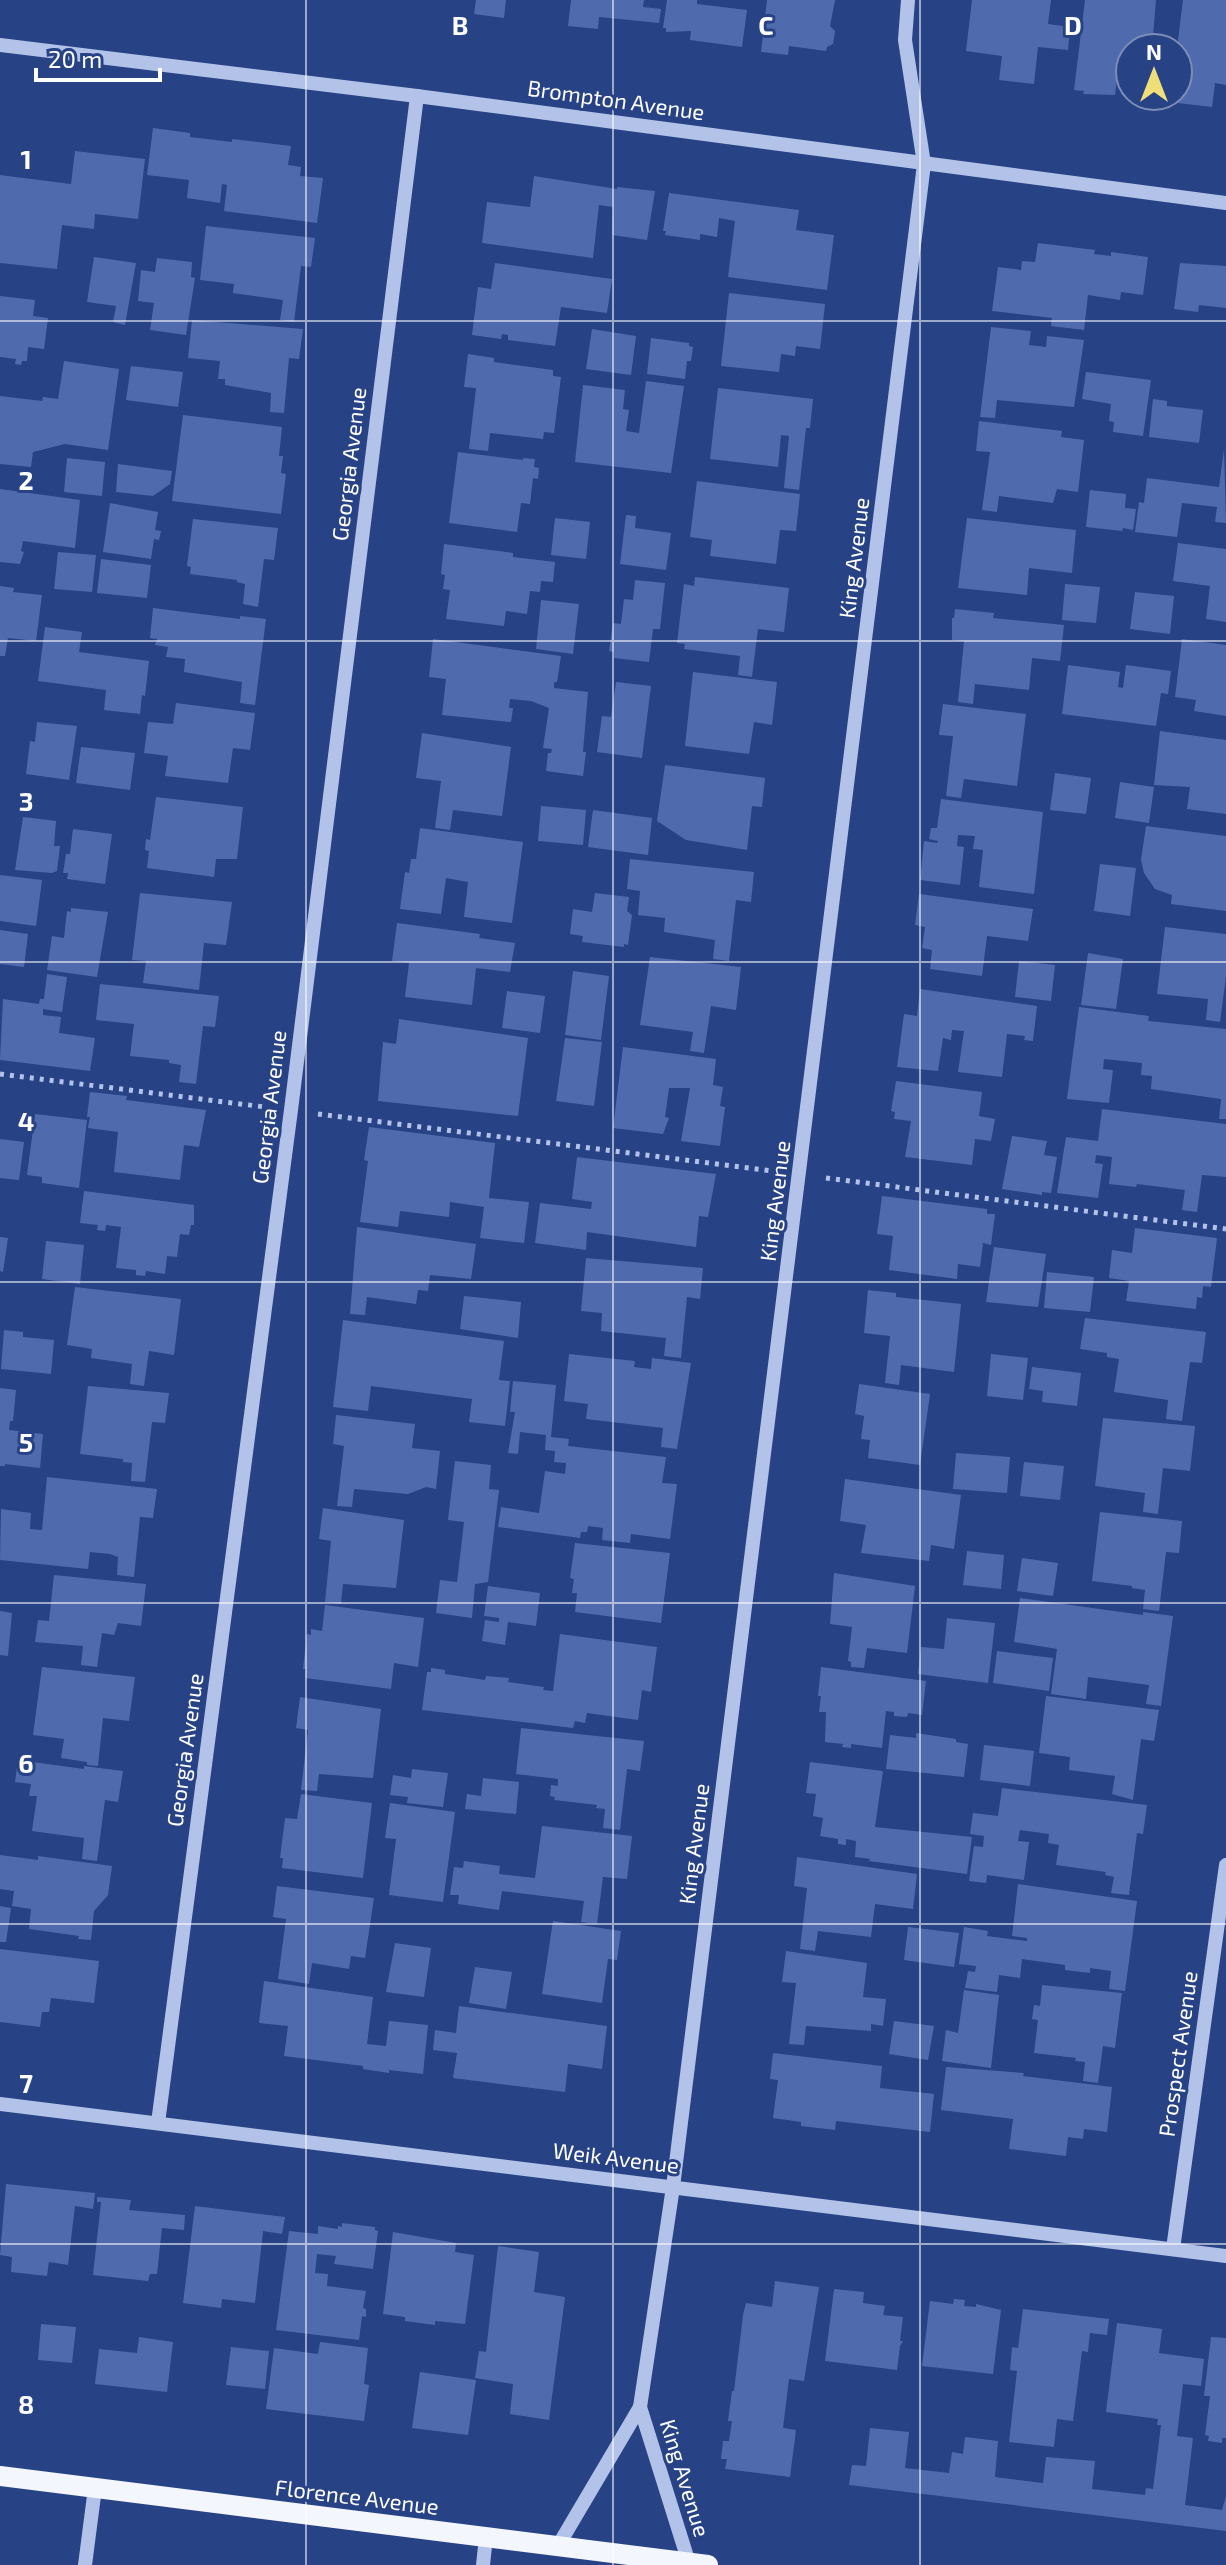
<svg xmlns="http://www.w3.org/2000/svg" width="1226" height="2565" font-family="'Exo 2',sans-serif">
	<rect width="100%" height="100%" fill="#274285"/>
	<g fill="#506bad">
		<polygon points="476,0 506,0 504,18 474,14"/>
		<polygon points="571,0 644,0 643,7 661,9 659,23 599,17 598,29 568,26"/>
		<polygon points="667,0 697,0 697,4 747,10 742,47 690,40 691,31 666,32 666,28 663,28"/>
		<polygon points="767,0 835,0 830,26 835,31 833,44 827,47 826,51 789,46 788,55 761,52"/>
		<polygon points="972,0 1051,0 1048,24 1070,27 1068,50 1038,47 1034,84 999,80 1002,56 966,51"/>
		<polygon points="1085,0 1156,0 1152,48 1130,48 1130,66 1119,65 1115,95 1083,94 1084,91 1074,90"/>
		<polygon points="1183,0 1226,0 1226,85 1215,83 1212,107 1169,102 1170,96 1178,96 1177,48"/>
		<polygon points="153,128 190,133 190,137 232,142 232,139 291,146 288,165 301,167 300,176 323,178 317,223 224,211 227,185 222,184 220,203 187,198 189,180 147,175"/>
		<polygon points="75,151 145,159 138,219 95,214 94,229 62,225 57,269 0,263 0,175 71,184"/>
		<polygon points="534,176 617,189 617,187 655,191 647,240 612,235 613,207 599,205 593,258 482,243 487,202 530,207"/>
		<polygon points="669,193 799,210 796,230 834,235 827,290 728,277 735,221 719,218 717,237 700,234 700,240 665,235 666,231 663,231"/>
		<polygon points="206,226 315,238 311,267 301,266 294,322 280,320 283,300 233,293 234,284 200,280"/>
		<polygon points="1038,243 1095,250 1094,254 1111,256 1111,252 1148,257 1143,295 1121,292 1120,300 1088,295 1084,330 1051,326 1052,318 992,311 998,267 1021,270 1022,261 1035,262"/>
		<polygon points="94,257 136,263 125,325 113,322 116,306 87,302"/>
		<polygon points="157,258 192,262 191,277 195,278 186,335 150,330 154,303 138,301 141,270 155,272"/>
		<polygon points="495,263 612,279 607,313 561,307 555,346 508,340 508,335 502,334 501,339 472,335 478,287 491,289"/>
		<polygon points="1180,263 1226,266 1226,308 1199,305 1198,312 1174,309"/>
		<polygon points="729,293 825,304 820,349 796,346 795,356 781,354 779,372 721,366"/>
		<polygon points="0,296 35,300 33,316 48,318 44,349 28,347 27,361 22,361 21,365 15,364 16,359 0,357"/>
		<polygon points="192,320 303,329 299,359 289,358 284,413 270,412 271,393 225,385 225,379 218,379 220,361 188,358"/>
		<polygon points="991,327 1031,331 1029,345 1046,347 1047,336 1084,340 1074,407 997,400 995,418 980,417"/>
		<polygon points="592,329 636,336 631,375 586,369"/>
		<polygon points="651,338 689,343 689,346 693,347 691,361 687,361 685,379 647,374"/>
		<polygon points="468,354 494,358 494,362 553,370 553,376 561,377 554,433 544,432 543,439 490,433 488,451 469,449 476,388 464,387"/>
		<polygon points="64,361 119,369 108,450 65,444 33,452 31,467 0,464 0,396 42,401 43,397 58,399"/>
		<polygon points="131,366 183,372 178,407 126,400"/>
		<polygon points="1086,372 1151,380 1143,436 1113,432 1114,422 1109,421 1111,404 1082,399"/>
		<polygon points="646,381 684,386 671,473 575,462 583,385 625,390 623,409 629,410 626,431 639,433"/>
		<polygon points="718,388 813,399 810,428 806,428 799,490 784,488 789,436 781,435 778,467 710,459"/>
		<polygon points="1153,399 1167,401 1167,406 1203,410 1199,443 1149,437"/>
		<polygon points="183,415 282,427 279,456 283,456 281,473 286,474 281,514 172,501"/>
		<polygon points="979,421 1062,431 1061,437 1084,440 1078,492 1057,489 1053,503 999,496 997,512 982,510 990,452 976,451"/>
		<polygon points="1224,449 1226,523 1215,522 1217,507 1182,503 1177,537 1135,532 1139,502 1144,503 1147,478 1219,487"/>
		<polygon points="458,452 523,460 523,458 535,459 534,467 539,468 538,479 533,478 530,504 521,503 517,532 449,523"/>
		<polygon points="67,458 105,462 102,496 64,492"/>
		<polygon points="118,464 172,471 170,484 153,496 116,492"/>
		<polygon points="697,481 800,494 796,531 780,530 776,564 710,556 712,540 690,537"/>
		<polygon points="0,489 80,500 75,548 23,541 21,551 24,552 20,564 0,562"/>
		<polygon points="1090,490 1126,494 1125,508 1136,509 1133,530 1123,528 1122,531 1086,527"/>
		<polygon points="110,503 158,512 155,530 161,531 159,540 154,539 151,559 103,552"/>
		<polygon points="626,515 636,516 635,528 671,533 666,570 620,564"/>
		<polygon points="555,518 590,522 586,559 551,555"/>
		<polygon points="967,518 1076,530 1072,573 1029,568 1027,595 958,588"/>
		<polygon points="193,519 278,528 274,560 264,559 258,607 243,604 245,584 237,582 237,580 190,574 191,567 187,566"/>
		<polygon points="1178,543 1226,549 1226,622 1206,619 1210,586 1173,581"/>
		<polygon points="444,544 513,553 513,557 555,562 553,582 541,581 540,592 530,591 527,614 506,611 504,626 446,619 450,590 443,589 445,575 441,574"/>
		<polygon points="58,552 96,555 92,592 54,589"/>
		<polygon points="101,559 151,565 147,598 97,593"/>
		<polygon points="695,577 789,588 784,632 758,629 752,677 738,675 740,656 684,649 685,644 677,643 684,584 694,586"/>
		<polygon points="635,580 665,583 660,629 653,629 649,662 614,658 614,652 609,651 613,623 621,624 624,599 633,600"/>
		<polygon points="1065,584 1100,587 1096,623 1062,620"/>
		<polygon points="0,586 14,588 13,592 42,595 36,641 8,638 5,656 0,656"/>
		<polygon points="1135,592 1174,596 1170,634 1130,629"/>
		<polygon points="541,600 579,604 573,654 536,649"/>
		<polygon points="153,608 240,619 240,616 266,619 255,705 240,703 242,682 184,672 185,659 166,657 168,647 155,645 157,639 150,638"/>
		<polygon points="955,609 994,613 993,618 1064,625 1060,661 1032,658 1029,690 975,684 973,704 958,702 964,641 952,640 952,618 954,618"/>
		<polygon points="45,627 82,632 79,652 149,661 145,696 142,695 140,714 104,710 106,690 38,681"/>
		<polygon points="433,639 561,656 557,682 554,682 554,688 588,692 583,752 586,752 583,776 546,771 548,753 551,753 552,749 543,748 549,708 531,701 510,699 509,708 513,708 511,722 442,715 446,679 429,677"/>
		<polygon points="1182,639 1226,645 1226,716 1194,711 1196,700 1175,697"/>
		<polygon points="1068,665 1120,672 1118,687 1123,688 1126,665 1171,671 1168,694 1161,693 1156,726 1062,714"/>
		<polygon points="693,672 777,682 772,725 754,722 749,754 685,746"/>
		<polygon points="616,682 651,686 642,758 597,752 602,716 611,717"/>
		<polygon points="176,703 255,713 250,750 233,748 228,783 165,776 168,756 144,753 148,722 173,724"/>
		<polygon points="943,704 1026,714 1017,786 964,779 961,798 946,796 953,736 939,735"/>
		<polygon points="37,722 77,726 69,780 26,774 30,741 35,742"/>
		<polygon points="1160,731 1226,740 1226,814 1187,809 1190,787 1154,785"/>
		<polygon points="422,733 511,747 502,816 453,810 450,830 435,828 441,781 416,778"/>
		<polygon points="81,747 135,753 130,790 76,783"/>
		<polygon points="665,765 765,778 762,807 752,806 747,850 686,840 657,821"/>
		<polygon points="1055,773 1091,778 1086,814 1050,810"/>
		<polygon points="1120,782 1154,787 1149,823 1115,818"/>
		<polygon points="156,797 243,807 237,859 216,859 214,877 147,868 149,851 145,850 146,839 150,840"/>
		<polygon points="941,799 1043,812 1034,894 979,887 983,850 973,849 975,836 958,835 957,846 964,847 960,885 920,880 924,841 937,843 938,841 929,839 931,828 937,828"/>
		<polygon points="541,806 586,810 583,845 538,841"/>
		<polygon points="593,810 652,818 648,855 588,847"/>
		<polygon points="23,817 56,821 54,846 60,846 57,871 52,873 15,870"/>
		<polygon points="1146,826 1226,836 1226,911 1171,904 1172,895 1155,889 1144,873 1141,860"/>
		<polygon points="420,828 523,842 512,923 464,917 468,882 446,878 441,914 400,909 405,872 409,873 411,859 416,859"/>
		<polygon points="73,829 112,834 105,884 67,879 68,873 63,873 66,854 70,854"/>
		<polygon points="630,859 754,872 751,902 736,900 729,961 713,959 715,940 664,932 665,918 638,915 640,891 627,889"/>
		<polygon points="1100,864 1136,868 1130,916 1094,911"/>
		<polygon points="0,875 42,880 36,926 0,921"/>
		<polygon points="140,893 232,902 226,945 204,943 199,990 143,983 146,961 132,960"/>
		<polygon points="595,893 629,897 627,911 632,915 628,945 624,944 624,947 582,942 583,936 570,934 573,909 592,912"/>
		<polygon points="919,894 1033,909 1028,941 987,936 982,976 930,969 932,950 922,948 925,927 915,925"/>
		<polygon points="71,908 108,912 97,977 47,970 52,936 64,938 67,911 71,912"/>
		<polygon points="397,923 480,934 479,938 515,943 510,972 476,968 472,1005 405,997 409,963 392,961"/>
		<polygon points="1165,927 1226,934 1226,976 1220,1022 1206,1020 1208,999 1157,994"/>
		<polygon points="0,930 28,934 24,967 0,964"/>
		<polygon points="1088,953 1123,959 1116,1009 1081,1005"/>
		<polygon points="650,957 741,967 736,1010 711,1006 704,1053 690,1051 693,1032 640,1025"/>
		<polygon points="1019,961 1055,965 1051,1001 1015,997"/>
		<polygon points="573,971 609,976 601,1040 565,1035"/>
		<polygon points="47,974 67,977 62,1012 43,1009 43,1015 61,1017 59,1033 95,1038 90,1071 0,1060 3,999 39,1004 40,999 44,999"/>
		<polygon points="100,984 219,996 215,1027 203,1026 196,1084 179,1082 181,1065 169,1063 169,1060 130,1056 134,1024 96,1020"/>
		<polygon points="920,989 1037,1006 1033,1041 1024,1040 1025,1036 1007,1034 1002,1077 958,1072 964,1031 952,1030 951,1040 943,1038 938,1071 897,1067 904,1014 917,1016"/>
		<polygon points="507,991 545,996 540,1033 502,1028"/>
		<polygon points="1079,1007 1149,1016 1148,1021 1226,1029 1226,1119 1219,1119 1221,1099 1151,1089 1152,1076 1141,1075 1142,1063 1104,1059 1103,1069 1113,1070 1109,1103 1067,1099"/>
		<polygon points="399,1019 528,1038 518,1116 378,1101 383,1042 396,1044"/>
		<polygon points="565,1038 602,1042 594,1106 556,1101"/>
		<polygon points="623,1047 716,1059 713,1085 723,1087 720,1106 725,1107 720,1146 681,1141 690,1088 669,1088 665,1117 669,1118 663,1134 613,1128"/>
		<polygon points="896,1081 982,1092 979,1116 995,1119 991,1141 975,1139 972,1165 905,1157 911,1121 894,1119 895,1112 891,1111"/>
		<polygon points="90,1092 127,1096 126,1100 206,1110 199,1147 184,1145 180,1180 114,1172 118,1132 88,1128 90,1117 87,1117"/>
		<polygon points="1102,1109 1226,1124 1226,1177 1202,1175 1197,1212 1182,1210 1185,1190 1137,1184 1136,1187 1109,1184 1112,1157 1096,1155 1095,1163 1103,1164 1098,1198 1057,1193 1066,1137 1098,1141"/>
		<polygon points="35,1114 87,1120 79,1188 42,1183 42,1177 27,1175"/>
		<polygon points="369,1127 495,1143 489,1198 529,1202 524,1243 480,1238 484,1207 450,1202 449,1217 400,1211 398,1227 360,1222 368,1161 364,1160"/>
		<polygon points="1012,1136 1047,1141 1044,1155 1057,1157 1051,1193 1042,1192 1042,1195 1002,1189"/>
		<polygon points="0,1139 24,1142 19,1180 0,1178"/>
		<polygon points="577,1157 716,1174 708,1217 699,1216 696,1247 587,1232 586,1250 535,1243 540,1203 591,1209 592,1202 572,1199"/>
		<polygon points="84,1191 194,1205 194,1225 191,1225 189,1235 180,1234 177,1257 167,1256 165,1274 146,1271 145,1276 136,1275 136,1270 116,1268 121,1227 106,1225 105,1231 97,1230 98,1225 80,1223"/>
		<polygon points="882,1196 987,1209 987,1214 995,1214 991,1245 983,1243 980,1267 958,1264 957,1279 889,1270 893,1236 877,1234"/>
		<polygon points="357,1227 476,1244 471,1279 430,1275 428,1291 418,1290 416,1304 367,1297 365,1315 350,1314"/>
		<polygon points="1135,1228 1217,1238 1211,1287 1203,1286 1202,1298 1197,1297 1196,1309 1126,1301 1129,1281 1109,1278 1112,1250 1132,1253"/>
		<polygon points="0,1237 8,1238 3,1272 0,1271"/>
		<polygon points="46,1241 84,1245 80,1284 42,1279"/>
		<polygon points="994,1247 1046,1254 1038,1307 986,1302"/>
		<polygon points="586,1258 703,1268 700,1299 687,1297 681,1358 664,1356 666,1338 601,1331 602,1313 581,1311"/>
		<polygon points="1047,1272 1094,1277 1090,1312 1044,1308"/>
		<polygon points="75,1287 181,1299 174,1355 149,1351 144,1386 130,1384 132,1364 91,1358 92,1349 67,1345"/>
		<polygon points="868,1290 896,1293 896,1297 961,1304 954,1372 901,1365 899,1385 885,1383 890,1336 864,1333"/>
		<polygon points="464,1296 521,1302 518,1338 460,1329"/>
		<polygon points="1085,1318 1206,1332 1202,1363 1190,1362 1182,1421 1166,1419 1168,1400 1114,1392 1119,1359 1107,1357 1107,1353 1080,1349"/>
		<polygon points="343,1320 504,1341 499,1380 510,1381 505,1426 469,1422 472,1399 371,1386 368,1411 333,1407"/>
		<polygon points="4,1330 23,1332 23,1337 54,1340 51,1374 1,1369"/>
		<polygon points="569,1354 635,1361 634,1367 651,1369 652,1358 691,1363 677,1449 661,1447 663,1428 586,1419 588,1404 564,1401"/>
		<polygon points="991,1354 1028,1358 1023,1400 987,1396"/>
		<polygon points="1032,1367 1081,1373 1077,1406 1042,1402 1043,1391 1029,1389"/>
		<polygon points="513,1381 556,1385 551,1437 569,1439 568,1446 666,1457 662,1483 677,1484 670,1539 631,1534 630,1543 602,1540 603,1528 588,1526 587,1532 581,1532 580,1538 498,1527 501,1507 539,1513 545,1471 565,1474 566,1463 554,1462 555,1451 545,1450 546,1435 520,1432 518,1454 508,1453 515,1412 510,1412"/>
		<polygon points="859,1384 930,1394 920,1465 868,1458 870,1440 861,1439 864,1416 855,1414"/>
		<polygon points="88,1386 169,1393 165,1423 152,1422 145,1482 131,1481 132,1463 123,1462 123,1459 80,1454"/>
		<polygon points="0,1388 16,1390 13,1421 10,1421 9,1430 43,1434 40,1468 5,1464 5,1466 0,1466"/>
		<polygon points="336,1415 415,1424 412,1448 440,1451 436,1489 426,1487 408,1494 354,1489 352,1507 337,1506 344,1446 333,1444"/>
		<polygon points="1103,1418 1195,1426 1190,1471 1163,1468 1158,1514 1143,1512 1145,1493 1095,1486"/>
		<polygon points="956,1453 1010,1457 1007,1493 953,1489"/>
		<polygon points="455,1461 491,1465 489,1489 499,1490 488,1582 475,1584 472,1618 436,1613 440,1580 457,1582 464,1522 448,1520"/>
		<polygon points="1024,1462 1064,1466 1060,1500 1020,1496"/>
		<polygon points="47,1477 157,1489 153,1518 140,1517 134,1577 117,1575 118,1557 110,1554 90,1552 88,1569 0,1560 1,1509 31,1513 30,1529 42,1530"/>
		<polygon points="845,1479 961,1495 954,1549 931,1545 929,1561 861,1553 866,1525 840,1521"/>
		<polygon points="323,1508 404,1520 396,1588 343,1584 341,1604 325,1602 331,1541 319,1539"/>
		<polygon points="1100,1512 1182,1521 1179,1553 1166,1552 1159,1611 1143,1609 1145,1590 1132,1588 1132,1586 1092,1581"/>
		<polygon points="575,1543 670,1553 661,1623 575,1612 577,1593 572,1593 574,1579 570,1578"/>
		<polygon points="967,1551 1004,1555 1001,1589 963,1585"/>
		<polygon points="1022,1558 1058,1563 1053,1596 1017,1591"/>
		<polygon points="834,1573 915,1586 907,1653 867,1648 864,1668 851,1667 851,1662 848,1661 852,1627 830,1624"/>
		<polygon points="54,1575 146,1584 141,1626 118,1623 114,1635 102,1633 97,1667 81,1665 83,1646 35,1642 38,1620 49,1621"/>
		<polygon points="488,1586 540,1593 536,1626 508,1622 505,1645 482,1641 485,1620 499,1622 499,1618 484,1616"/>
		<polygon points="1020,1598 1143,1615 1143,1612 1173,1616 1161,1706 1146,1704 1149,1685 1088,1677 1086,1699 1051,1694 1057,1649 1014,1642"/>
		<polygon points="325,1605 424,1618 418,1667 394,1663 391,1689 305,1678 306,1669 303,1669 307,1634 311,1635 311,1629 322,1631"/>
		<polygon points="0,1611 12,1613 8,1656 0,1655"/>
		<polygon points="947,1618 995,1623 988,1683 918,1674 921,1647 944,1649"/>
		<polygon points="560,1634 657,1647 651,1692 642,1690 638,1720 587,1713 585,1723 575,1721 573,1728 422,1710 427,1672 431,1672 431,1668 445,1670 445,1674 485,1680 486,1676 509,1678 508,1682 544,1687 543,1690 553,1691"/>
		<polygon points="997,1651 1053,1658 1049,1691 993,1683"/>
		<polygon points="42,1667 135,1677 129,1721 103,1718 98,1766 87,1765 87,1762 61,1758 64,1739 33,1735"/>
		<polygon points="821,1667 926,1681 922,1715 908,1713 907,1717 894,1716 894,1712 886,1711 882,1748 851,1744 851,1748 842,1747 843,1744 825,1742 826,1712 819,1712 821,1696 818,1696"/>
		<polygon points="1046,1696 1159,1710 1154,1741 1141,1739 1133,1800 1112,1794 1115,1776 1069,1770 1070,1757 1039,1753"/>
		<polygon points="300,1697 381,1709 373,1778 319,1774 317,1791 301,1790 308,1730 296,1728"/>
		<polygon points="521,1728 644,1741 640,1771 627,1769 620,1830 603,1828 605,1809 596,1808 597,1805 554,1800 555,1797 550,1796 551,1785 558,1786 558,1779 516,1774"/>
		<polygon points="916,1733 956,1739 956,1742 968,1744 964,1777 886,1769 890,1735 916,1738"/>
		<polygon points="984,1745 1034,1751 1030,1786 980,1780"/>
		<polygon points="18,1760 84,1769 84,1766 123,1771 118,1802 105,1800 97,1861 82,1859 84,1838 32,1831 37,1796 29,1796 31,1784 15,1782"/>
		<polygon points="810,1762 883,1771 875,1827 972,1837 967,1874 869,1861 870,1859 855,1857 856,1841 846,1839 846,1845 838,1844 838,1839 820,1836 823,1818 813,1816 816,1794 806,1793"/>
		<polygon points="412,1769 448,1773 443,1807 407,1803 408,1797 390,1795 393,1775 411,1778"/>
		<polygon points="483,1778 519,1782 516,1814 465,1809 467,1794 481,1796"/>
		<polygon points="1002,1788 1147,1805 1143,1834 1137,1833 1129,1895 1111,1893 1114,1877 1105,1875 1106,1872 1056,1865 1059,1845 1048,1843 1049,1834 1020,1830 1018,1841 1029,1842 1024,1880 987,1875 986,1883 969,1881 974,1846 983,1847 984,1836 970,1834 973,1813 998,1816"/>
		<polygon points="301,1794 372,1803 363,1878 282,1868 283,1858 280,1858 285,1818 297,1819"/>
		<polygon points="390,1803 455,1812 443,1902 389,1895 396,1839 385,1838"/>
		<polygon points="542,1826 632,1836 627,1879 603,1877 597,1924 581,1922 584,1901 502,1891 499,1910 458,1904 459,1895 450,1895 454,1867 463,1868 464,1861 500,1866 499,1874 535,1878"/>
		<polygon points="0,1855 38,1860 38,1856 112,1866 108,1895 94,1911 91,1940 78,1939 79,1936 29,1929 31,1909 12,1906 14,1891 0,1889"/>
		<polygon points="797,1857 917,1874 913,1909 875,1904 871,1937 818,1931 815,1951 800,1949 807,1888 794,1886"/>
		<polygon points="1018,1884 1137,1901 1125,1991 1109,1989 1111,1971 1090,1968 1090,1973 1065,1970 1065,1965 1022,1959 1020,1978 999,1975 997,1992 965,1988 968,1971 975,1972 976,1966 959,1964 964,1927 988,1931 987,1936 1027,1941 1027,1938 1012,1936"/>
		<polygon points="277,1886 374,1898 365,1958 351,1956 349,1969 312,1963 309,1984 278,1979 286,1919 273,1917"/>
		<polygon points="0,1906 11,1908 6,1942 0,1942"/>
		<polygon points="553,1921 621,1931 617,1960 608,1959 602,2003 542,1994"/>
		<polygon points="908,1927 959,1933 954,1967 904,1960"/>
		<polygon points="395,1943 431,1948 424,1997 386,1992"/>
		<polygon points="0,1949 99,1961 94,2003 51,1998 49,2012 42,2012 40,2027 0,2022"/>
		<polygon points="786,1951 867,1963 863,1997 886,1999 883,2026 871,2024 871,2031 806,2026 804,2045 789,2044 796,1983 782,1982"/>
		<polygon points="475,1967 512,1972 506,2009 469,2003"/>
		<polygon points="264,1981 373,1997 367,2044 386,2046 389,2021 428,2025 423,2074 389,2070 389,2073 363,2069 363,2066 284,2056 288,2026 259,2023"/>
		<polygon points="1042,1985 1122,1993 1115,2048 1103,2046 1098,2083 1083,2081 1085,2062 1075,2061 1076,2058 1034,2053 1038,2020 1032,2019 1034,2005 1040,2006"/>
		<polygon points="964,1990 999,1995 991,2068 942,2061 946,2030 958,2033"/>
		<polygon points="459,2006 607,2026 602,2069 568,2064 565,2092 453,2078 457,2053 433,2050 435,2030 456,2033"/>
		<polygon points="894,2021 934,2026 928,2060 889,2054"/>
		<polygon points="773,2053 882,2066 880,2088 934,2094 930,2132 836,2121 835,2130 801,2126 801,2122 773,2118 778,2080 770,2079"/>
		<polygon points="946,2067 1024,2073 1023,2076 1112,2087 1107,2132 1084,2129 1083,2139 1068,2137 1066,2156 1009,2149 1013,2119 941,2110"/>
		<polygon points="6,2184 95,2193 93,2209 75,2206 68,2265 49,2262 47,2276 11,2272 12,2257 0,2255"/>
		<polygon points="97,2197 131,2200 129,2210 185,2215 184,2230 162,2228 157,2274 150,2274 148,2281 93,2275 101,2202 97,2202"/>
		<polygon points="195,2206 285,2217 282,2234 263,2231 255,2303 222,2299 221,2308 183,2303"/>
		<polygon points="342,2223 375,2227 375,2230 378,2231 373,2269 334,2264 336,2256 317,2254 315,2273 328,2274 327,2286 366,2291 363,2308 366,2309 366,2317 362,2316 359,2340 276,2330 289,2231 318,2234 318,2226 338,2229 338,2226 342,2227"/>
		<polygon points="393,2232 456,2243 455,2252 474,2255 465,2324 435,2321 435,2325 405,2321 405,2317 383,2314"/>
		<polygon points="498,2246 539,2252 534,2292 565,2297 549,2420 510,2414 513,2384 475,2378 479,2351 486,2352"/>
		<polygon points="775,2281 819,2287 804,2381 789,2379 783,2428 796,2430 790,2477 725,2469 727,2459 721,2459 723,2441 729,2441 732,2421 728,2421 732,2391 734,2391 743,2315 746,2303 772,2307"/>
		<polygon points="834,2289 864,2292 863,2303 885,2306 883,2315 903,2317 900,2341 903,2341 900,2346 897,2370 825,2361"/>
		<polygon points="954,2299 965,2300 964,2306 976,2307 976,2304 1001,2310 993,2374 922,2366 930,2301 953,2304"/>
		<polygon points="1023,2309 1109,2319 1107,2335 1090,2333 1088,2352 1082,2351 1073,2421 1057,2419 1054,2447 1009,2442 1017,2371 1010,2370 1012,2347 1018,2348"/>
		<polygon points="1117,2323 1162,2329 1159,2353 1204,2359 1201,2386 1183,2384 1177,2436 1193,2438 1185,2505 1222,2510 1226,2496 1226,2531 849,2485 852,2465 866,2466 870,2428 909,2432 905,2468 949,2473 952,2452 963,2454 965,2437 998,2441 995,2477 1043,2483 1046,2457 1095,2461 1092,2489 1145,2495 1146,2488 1153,2489 1161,2425 1157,2425 1158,2419 1106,2412"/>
		<polygon points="41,2324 76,2327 72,2363 38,2360"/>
		<polygon points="139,2337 173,2342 167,2392 95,2384 99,2349 137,2353"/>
		<polygon points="1211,2337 1226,2338 1226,2438 1222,2438 1222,2443 1208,2441 1209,2436 1205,2435 1210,2396 1204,2396"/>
		<polygon points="320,2342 368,2348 364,2384 369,2385 364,2421 266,2409 274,2348 318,2354"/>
		<polygon points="231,2347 269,2351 265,2389 226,2385"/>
		<polygon points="420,2372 476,2380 468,2435 412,2428"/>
	</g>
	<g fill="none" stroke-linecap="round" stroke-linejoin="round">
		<g stroke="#b2c2e8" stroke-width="5" stroke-dasharray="4 6" stroke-linecap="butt">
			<polyline points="0,1074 265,1107"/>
			<polyline points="318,1114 773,1171"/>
			<polyline points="826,1178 1226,1229"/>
		</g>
		<g stroke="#b2c2e8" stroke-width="14">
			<polyline points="0,45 417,96 1226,203"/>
			<polyline points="0,2104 1226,2256"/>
			<polyline points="158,2123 291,1110 417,96"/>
			<polyline points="1173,2249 1226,1865"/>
			<polyline points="640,2407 689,2563"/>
			<polyline points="558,2546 640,2407 673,2187 924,164 905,40 908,0"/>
			<polyline points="85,2565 95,2488"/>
			<polyline points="483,2565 486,2537"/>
		</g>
		<polyline stroke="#f4f6fe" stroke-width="20" points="0,2476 708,2565"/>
	</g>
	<path fill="none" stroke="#fff" stroke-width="2" stroke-opacity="0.55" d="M306,0v2565M613,0v2565M920,0v2565M0,321h1226M0,641h1226M0,962h1226M0,1282h1226M0,1603h1226M0,1924h1226M0,2244h1226"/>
	<g text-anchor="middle" stroke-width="6" stroke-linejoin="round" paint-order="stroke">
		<g font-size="22" fill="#fff" stroke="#274285">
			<text transform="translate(616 100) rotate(8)" y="8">Brompton Avenue</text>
			<text transform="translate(349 464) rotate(-83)" y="8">Georgia Avenue</text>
			<text transform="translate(854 558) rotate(-83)" y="8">King Avenue</text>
			<text transform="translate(269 1107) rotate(-83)" y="8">Georgia Avenue</text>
			<text transform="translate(775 1201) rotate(-83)" y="8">King Avenue</text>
			<text transform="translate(185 1750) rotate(-82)" y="8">Georgia Avenue</text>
			<text transform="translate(694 1844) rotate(-83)" y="8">King Avenue</text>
			<text transform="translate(1178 2054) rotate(-82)" y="8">Prospect Avenue</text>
			<text transform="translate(616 2158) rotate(7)" y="8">Weik Avenue</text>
			<text transform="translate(685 2478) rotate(73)" y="8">King Avenue</text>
			<text transform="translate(357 2497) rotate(7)" y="8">Florence Avenue</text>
		</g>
	</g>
	<g font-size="26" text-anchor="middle" font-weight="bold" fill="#fff" stroke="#274285" stroke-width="6" stroke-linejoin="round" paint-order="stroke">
		<text x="460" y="35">B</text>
		<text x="766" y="35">C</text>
		<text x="1073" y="35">D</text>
		<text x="26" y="169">1</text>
		<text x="26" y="490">2</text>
		<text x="26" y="811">3</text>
		<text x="26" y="1131">4</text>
		<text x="26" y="1452">5</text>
		<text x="26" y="1773">6</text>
		<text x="26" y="2093">7</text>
		<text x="26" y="2414">8</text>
	</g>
	<g transform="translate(1154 72)"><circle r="38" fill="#274285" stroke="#7d8eb6" stroke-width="2"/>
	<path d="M0-6L14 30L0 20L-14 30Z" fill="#f0df78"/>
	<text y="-12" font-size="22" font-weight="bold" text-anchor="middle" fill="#ffffff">N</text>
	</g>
	<path d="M36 68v12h124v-12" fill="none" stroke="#ffffff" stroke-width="4"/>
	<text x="48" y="68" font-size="24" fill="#ffffff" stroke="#274285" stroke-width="6" paint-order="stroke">20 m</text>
</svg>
